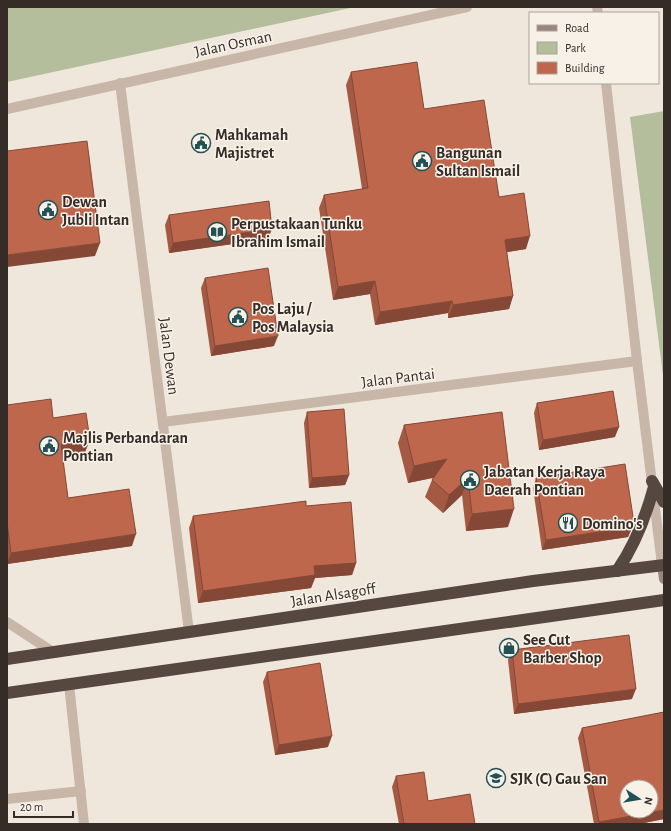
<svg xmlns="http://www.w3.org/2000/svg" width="671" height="831" font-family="'Alegreya Sans',sans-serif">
	<rect width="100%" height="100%" fill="#f0e7dc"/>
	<g fill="#b4be9d">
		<polygon points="7,7 355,7 7,82"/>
		<polygon points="664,111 664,383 630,117"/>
	</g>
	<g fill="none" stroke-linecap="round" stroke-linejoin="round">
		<g stroke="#c8b7a9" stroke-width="10">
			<polyline points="597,7 598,13"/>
			<polyline points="120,83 189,632"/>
			<polyline points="606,83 637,361 662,565"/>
			<polyline points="7,109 467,7"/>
			<polyline points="163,422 637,361"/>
			<polyline points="7,622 53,652"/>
			<polyline points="69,684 84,824"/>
			<polyline points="7,799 81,791"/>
		</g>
		<polyline stroke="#9b867b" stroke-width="10" points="662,565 664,579"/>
		<g stroke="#564740" stroke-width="12">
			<polyline points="652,481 664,502"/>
			<path d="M617,571c18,-26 28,-52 36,-81"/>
			<polyline points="7,659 533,581 664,565"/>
			<polyline points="7,693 664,600"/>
		</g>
	</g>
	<g fill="#a35942">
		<polygon points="351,72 424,109 499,197 526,249 507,252 513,296 509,309 448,318 448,313 375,325 370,294 333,300 319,208 324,195 362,189 346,85"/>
		<polygon points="169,215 268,239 169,253 165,225"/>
		<polygon points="205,278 274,346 211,356 201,288"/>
		<polygon points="537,403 615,437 539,450 534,413"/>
		<polygon points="7,405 53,418 90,440 85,452 62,455 68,498 132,546 7,564"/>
		<polygon points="307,412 349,475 345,485 309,488 304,423"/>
		<polygon points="502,412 508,527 466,531 462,495 443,513 425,497 432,480 433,478 408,483 398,443 404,425"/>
		<polygon points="536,478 634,523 628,537 542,550 533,488"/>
		<polygon points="306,506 356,563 352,575 315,578 311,588 198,603 189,528 193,516"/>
		<polygon points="512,650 632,699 514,714 508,660"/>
		<polygon points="267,672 328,747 275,755 263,682"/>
		<polygon points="664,712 664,819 639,824 594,824 578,738 582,728"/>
		<polygon points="396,776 428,801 475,824 399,824 392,787"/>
	</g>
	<g fill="#854836">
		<polygon points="272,229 268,239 169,253 173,243"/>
		<polygon points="530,236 526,249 501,253 505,240"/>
		<polygon points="100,243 95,256 7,267 7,255"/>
		<polygon points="375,281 370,294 333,300 338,287"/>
		<polygon points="513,296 509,309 448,318 453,305"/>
		<polygon points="452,301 448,313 375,325 380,312"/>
		<polygon points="278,336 274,346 211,356 215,346"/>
		<polygon points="619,427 615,437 539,450 543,440"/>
		<polygon points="90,440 85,452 57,456 61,444"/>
		<polygon points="447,459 441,476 408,483 414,466"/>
		<polygon points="349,475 345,485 309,488 312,478"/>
		<polygon points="468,478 462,495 443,513 449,495"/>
		<polygon points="514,509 508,527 466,531 472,514"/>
		<polygon points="634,523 628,537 542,550 546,540"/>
		<polygon points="136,534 132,546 7,564 11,553"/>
		<polygon points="356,563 352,575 315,578 311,588 198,603 203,591 314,566"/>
		<polygon points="636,689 632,699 514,714 518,704"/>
		<polygon points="332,736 328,747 275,755 279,745"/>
		<polygon points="664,810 664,819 639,824 599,824 599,822"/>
	</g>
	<g fill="#be674d" stroke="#854836" fill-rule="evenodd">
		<polygon points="417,62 424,109 484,100 499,197 524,193 530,236 505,240 513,296 453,305 452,301 380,312 375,281 338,287 324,195 368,188 351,72"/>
		<polygon points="87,141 100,243 7,255 7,151"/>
		<polygon points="269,201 272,229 173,243 169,215"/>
		<polygon points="268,268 278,336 215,346 205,278"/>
		<polygon points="613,391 619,427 543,440 537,403"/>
		<polygon points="51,399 53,418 86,413 90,440 61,444 68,498 129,489 136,534 11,553 7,522 7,405"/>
		<polygon points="344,409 349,475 312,478 307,412"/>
		<polygon points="502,412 514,509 472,514 468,478 449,495 432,480 447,459 414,466 404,425"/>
		<polygon points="625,464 634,523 632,527 546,540 536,478"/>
		<polygon points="306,501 306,506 351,502 356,563 314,566 315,575 203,591 193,516"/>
		<polygon points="629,635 636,689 518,704 512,650"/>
		<polygon points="320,663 332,736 279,745 267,672"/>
		<path d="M664,712v98l-65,12 -17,-94zM627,787h24v24h-24z"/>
		<polygon points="424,772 428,801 470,794 475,824 404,824 396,776"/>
	</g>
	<defs>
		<g id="civic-ring" transform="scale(1)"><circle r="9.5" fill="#f8f1e8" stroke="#215154" stroke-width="1.5"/><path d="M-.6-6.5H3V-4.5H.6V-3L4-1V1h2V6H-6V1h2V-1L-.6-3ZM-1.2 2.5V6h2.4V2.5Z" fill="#215154"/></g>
		<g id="library-ring" transform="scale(1)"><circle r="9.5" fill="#f8f1e8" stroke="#215154" stroke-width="1.5"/><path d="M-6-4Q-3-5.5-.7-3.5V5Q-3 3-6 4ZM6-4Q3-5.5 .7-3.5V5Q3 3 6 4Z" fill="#215154"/></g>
		<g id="restaurant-ring" transform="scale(1)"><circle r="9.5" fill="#f8f1e8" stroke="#215154" stroke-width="1.5"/><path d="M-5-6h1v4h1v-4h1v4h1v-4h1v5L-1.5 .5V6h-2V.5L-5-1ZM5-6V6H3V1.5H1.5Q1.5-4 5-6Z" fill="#215154"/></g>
		<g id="shop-ring" transform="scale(1)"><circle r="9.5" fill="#f8f1e8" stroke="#215154" stroke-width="1.5"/><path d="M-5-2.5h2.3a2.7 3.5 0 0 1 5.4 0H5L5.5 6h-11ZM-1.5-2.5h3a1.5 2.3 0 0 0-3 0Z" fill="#215154"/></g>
		<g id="school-ring" transform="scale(1)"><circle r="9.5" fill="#f8f1e8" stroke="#215154" stroke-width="1.5"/><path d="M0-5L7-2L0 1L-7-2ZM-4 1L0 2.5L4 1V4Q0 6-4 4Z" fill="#215154"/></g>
	</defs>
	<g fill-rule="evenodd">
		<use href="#civic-ring" x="201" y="143"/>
		<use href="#civic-ring" x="422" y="161"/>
		<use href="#civic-ring" x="48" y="210"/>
		<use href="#library-ring" x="217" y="232"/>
		<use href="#civic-ring" x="238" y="317"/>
		<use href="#civic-ring" x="49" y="446"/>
		<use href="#civic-ring" x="470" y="480"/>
		<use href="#restaurant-ring" x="568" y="523"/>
		<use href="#shop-ring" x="509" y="648"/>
		<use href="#school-ring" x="496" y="778"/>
	</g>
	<g text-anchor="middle" stroke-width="3" stroke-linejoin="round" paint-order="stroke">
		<g font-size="16" fill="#352c28" stroke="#f8f1e8">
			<text transform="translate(233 43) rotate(-12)" y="6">Jalan Osman</text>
			<text transform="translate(170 356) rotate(83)" y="6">Jalan Dewan</text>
			<text transform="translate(398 377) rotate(-7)" y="6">Jalan Pantai</text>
			<text transform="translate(333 594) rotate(-9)" y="6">Jalan Alsagoff</text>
		</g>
		<g font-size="16" font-weight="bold" fill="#352c28" stroke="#f8f1e8" text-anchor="start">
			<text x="215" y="140">Mahkamah<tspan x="215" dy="18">Majistret</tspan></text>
			<text x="436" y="158">Bangunan<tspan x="436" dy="18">Sultan Ismail</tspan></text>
			<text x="62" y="207">Dewan<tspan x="62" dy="18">Jubli Intan</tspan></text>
			<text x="231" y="229">Perpustakaan Tunku<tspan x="231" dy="18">Ibrahim Ismail</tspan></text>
			<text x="252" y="314">Pos Laju /<tspan x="252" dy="18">Pos Malaysia</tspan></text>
			<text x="63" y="443">Majlis Perbandaran<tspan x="63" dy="18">Pontian</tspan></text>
			<text x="484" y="477">Jabatan Kerja Raya<tspan x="484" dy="18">Daerah Pontian</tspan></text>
			<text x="582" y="529">Domino's</text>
			<text x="523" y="645">See Cut<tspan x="523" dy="18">Barber Shop</tspan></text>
			<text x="510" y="784">SJK (C) Gau San</text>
		</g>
	</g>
	<rect width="671" height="831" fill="none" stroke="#352c28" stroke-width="16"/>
	<rect x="529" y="12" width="130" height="72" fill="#f8f1e8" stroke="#aaa29b"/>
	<rect x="537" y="25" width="20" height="6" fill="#9b867b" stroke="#aaa29b"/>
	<text x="565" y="32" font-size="12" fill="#352c28">Road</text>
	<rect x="537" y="42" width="20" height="12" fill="#b4be9d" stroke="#aaa29b"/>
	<text x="565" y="52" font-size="12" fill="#352c28">Park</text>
	<rect x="537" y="62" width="20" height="12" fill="#be674d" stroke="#aaa29b"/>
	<text x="565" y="72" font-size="12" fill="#352c28">Building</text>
	<g transform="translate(639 799) rotate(102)"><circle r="19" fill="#f8f1e8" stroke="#aaa29b"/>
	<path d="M0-3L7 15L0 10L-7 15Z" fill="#215154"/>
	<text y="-6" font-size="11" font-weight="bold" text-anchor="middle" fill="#352c28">N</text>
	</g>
	<path d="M14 811v6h59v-6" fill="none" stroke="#352c28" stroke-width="2"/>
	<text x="20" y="811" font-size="12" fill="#352c28" stroke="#f8f1e8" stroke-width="3" paint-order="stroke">20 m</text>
</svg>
